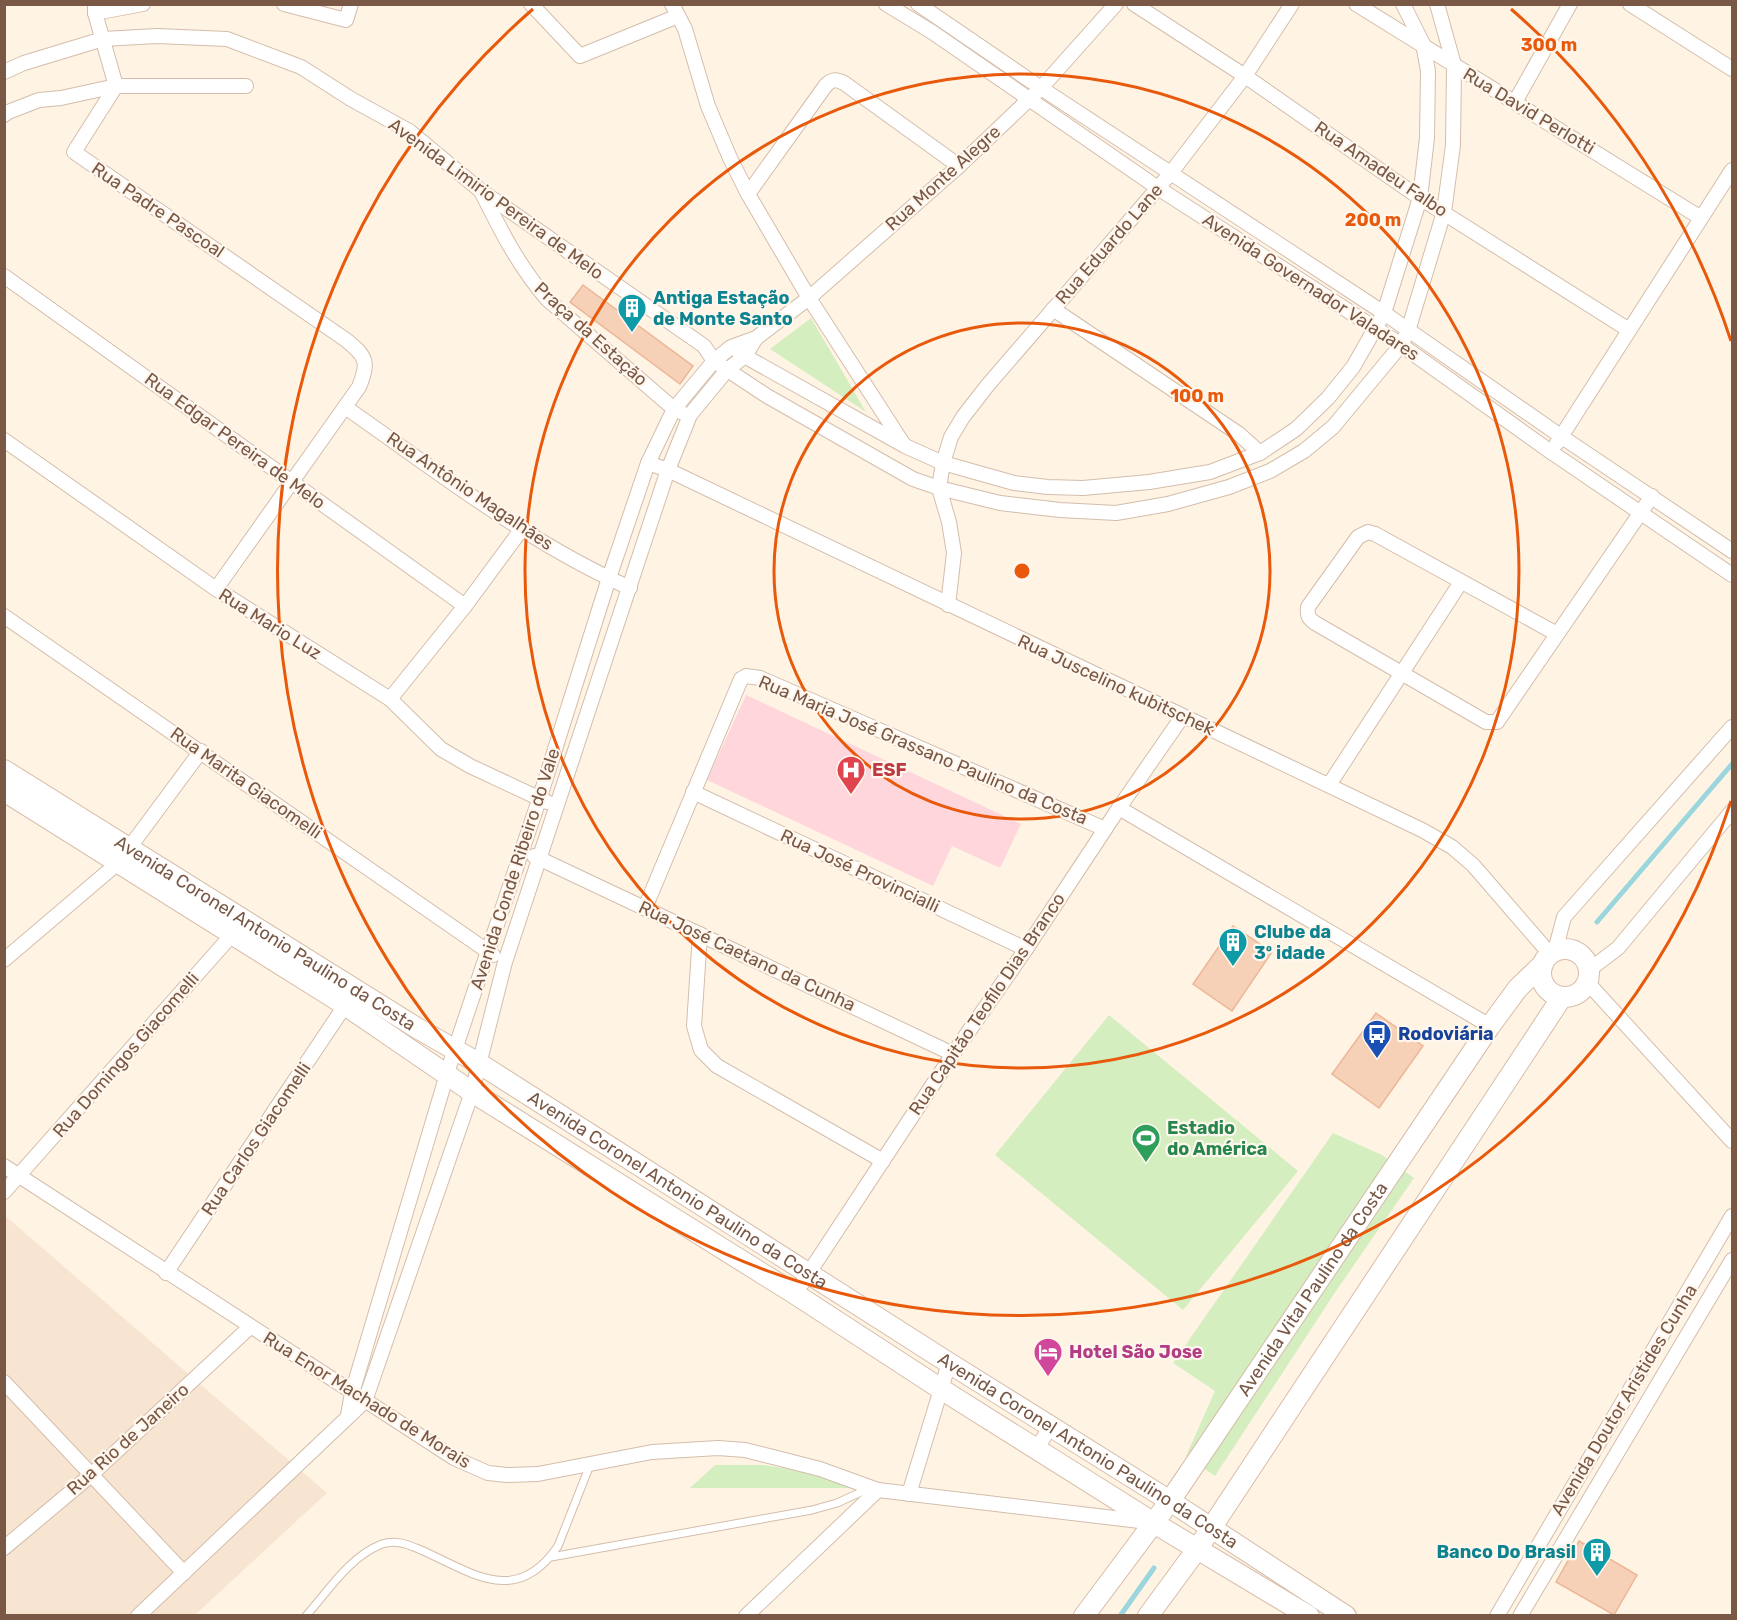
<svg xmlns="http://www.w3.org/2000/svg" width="1737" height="1620" font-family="Rubik,sans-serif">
	<rect width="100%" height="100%" fill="#fff4e4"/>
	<polygon fill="#f7e5d1" points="4,1215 327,1493 195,1615 5,1615"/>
	<polygon fill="#fed6dc" points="746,695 1021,824 1000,868 952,846 933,886 707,780"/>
	<g fill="#d4eec0">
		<polygon points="811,318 866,412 770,349"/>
		<polygon points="1109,1015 1298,1171 1183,1310 995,1155"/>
		<polygon points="1333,1133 1382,1155 1414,1178 1336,1291 1215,1476 1186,1456 1215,1391 1173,1363"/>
		<polygon points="715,1465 764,1465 819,1474 862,1488 690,1488"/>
	</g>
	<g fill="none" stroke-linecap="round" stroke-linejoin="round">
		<g stroke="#9bd5de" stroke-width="5">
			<polyline points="1597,922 1732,764"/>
			<polyline points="1120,1616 1154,1568"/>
		</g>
	</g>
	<g fill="#f7d0b8" stroke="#ecb697" stroke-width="1.5">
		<polygon points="583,285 693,366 680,384 570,302"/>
		<polygon points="1233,926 1272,952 1232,1011 1193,984"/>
		<polygon points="1376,1013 1423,1046 1379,1108 1332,1074"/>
		<polygon points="1579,1541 1637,1575 1614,1615 1556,1582"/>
	</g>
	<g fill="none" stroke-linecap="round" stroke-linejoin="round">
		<g stroke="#d4bdab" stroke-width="9">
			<g id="lane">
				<polyline points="551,1557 812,1510 837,1503 870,1488"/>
				<path d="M306,1616c23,-26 43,-59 76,-72 14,-5 27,1 39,6 50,22 95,58 137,-4l32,-81"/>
			</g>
		</g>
		<g stroke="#d4bdab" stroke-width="16">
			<g id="street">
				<path d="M95,4v9l21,73 -42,66 272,188c21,17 23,22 13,47l-143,202"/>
				<polyline points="284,4 346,20 351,4"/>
				<polyline points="531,4 580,56 678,16"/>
				<polyline points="672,4 685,29 708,106 730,158 748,194 809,298 904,445"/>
				<polyline points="886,4 932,32 1158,188 1401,345 1551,452 1732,575"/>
				<polyline points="918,4 1041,88 1384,313 1562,437 1732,551"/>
				<polyline points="1134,4 1245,76 1420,198 1629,330"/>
				<polyline points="1356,4 1701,218"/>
				<polyline points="1630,4 1732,69"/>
				<polyline points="95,13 143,4"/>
				<polyline points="4,72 24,63 103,39 157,36 227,39 301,67 351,99 409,131 480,190 704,346 714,361 767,396 913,479 939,488 1000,503 1060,510 1116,513 1168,504 1229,487 1270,471 1304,451 1333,427 1401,345 1408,331 1444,212 1453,145 1454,65 1437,4"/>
				<polyline points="1515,102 1570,4"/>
				<polyline points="4,115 8,112 39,100 61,98 116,86 246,86"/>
				<path d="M481,191c20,40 37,74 66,108l127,110 7,3"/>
				<path d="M748,194l78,-109c7,-6 10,-6 18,-2l115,83"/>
				<polyline points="4,276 465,606"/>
				<polyline points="1053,309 1239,434 1260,453"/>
				<polyline points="739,353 905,446 943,463 1014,483 1048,487 1083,488 1149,482 1210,472 1260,453 1296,429 1328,398 1353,367 1384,313 1420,198 1427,138 1428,71 1423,44 1403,4"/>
				<path d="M345,407c92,64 182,135 285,181"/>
				<polyline points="4,440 216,589 390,699 441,749 470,766 547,802"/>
				<polyline points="1557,443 1732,170"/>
				<polyline points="648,463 668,470 1422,830 1452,847 1473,865 1550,954"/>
				<polyline points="948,605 954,553 949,522 939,488 943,463 951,437 963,417 987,386 1170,174 1245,76 1292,4"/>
				<polyline points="4,616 493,955"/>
				<path d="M1557,634l-182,-100 -7,-2 -10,5 -50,70c-1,8 0,11 7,16l171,99h11l155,-226"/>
				<polyline points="390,699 465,606 521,530"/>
				<polyline points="1329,785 1461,582"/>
				<polyline points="693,792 1026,949"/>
				<polyline points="1119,808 1490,1026"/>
				<polyline points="534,856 953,1054"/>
				<polyline points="645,908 741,679 746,676 760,678 1105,829"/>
				<polyline points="700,934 694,1026 701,1050 717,1066 883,1161"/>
				<polyline points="1555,951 1564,917 1732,727"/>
				<polyline points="4,960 118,863 201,751"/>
				<polyline points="1589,970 1618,948 1732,811"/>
				<polyline points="1587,982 1732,1141"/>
				<polyline points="4,1166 454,1458 488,1473 507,1475 538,1474 652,1452 718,1448 745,1450 820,1469 878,1490 1148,1522"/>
				<polyline points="4,1192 238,928"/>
				<polyline points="166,1273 350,998"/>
				<polyline points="795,1294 953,1054 1026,949 1119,808 1182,717"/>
				<polyline points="4,1382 184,1573"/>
				<polyline points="348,1415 352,1393 450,1064 539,800 609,578 648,463 674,409 714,361 731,347 756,338 809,298 959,166 1041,88 1116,4"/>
				<polyline points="1037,1448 1051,1426"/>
				<polyline points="909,1494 949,1363"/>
				<polyline points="4,1548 91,1475 250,1327"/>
				<polyline points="138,1616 365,1401 472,1092 505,962 668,470 690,415 727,370 745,356 756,338"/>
				<polyline points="746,1616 878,1490"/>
				<polyline points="1497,1616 1732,1216"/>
				<polyline points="1520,1616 1732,1260"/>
			</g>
		</g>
		<g stroke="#d7bca8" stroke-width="22">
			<g id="secondary">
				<path id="s1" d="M4,770l413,258 63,36 469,299 221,138 176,115"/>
				<polyline points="4,791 345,1005 472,1092 795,1294 941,1389 1154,1523 1309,1616"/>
				<circle cx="1565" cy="973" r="24"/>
				<path id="s2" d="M1084,1616l86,-115 320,-475 28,-38 25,-24"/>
				<polyline points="1148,1616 1198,1548 1562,997"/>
			</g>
		</g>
		<use href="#lane" stroke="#fff" stroke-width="7"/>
		<use href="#street" stroke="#fff" stroke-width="14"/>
		<use href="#secondary" stroke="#fff" stroke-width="20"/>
	</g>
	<g fill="none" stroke="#e8590c" stroke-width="3">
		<circle cx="1022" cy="571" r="248"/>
		<circle cx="1022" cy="571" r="497"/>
		<path d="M1731 801A745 745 0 1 1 533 9M1511 9A745 745 0 0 1 1731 341"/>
	</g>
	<defs>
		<g id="building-pin" transform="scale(1.5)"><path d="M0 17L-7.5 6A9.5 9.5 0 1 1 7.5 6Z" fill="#0f9aa8" stroke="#fff7ed"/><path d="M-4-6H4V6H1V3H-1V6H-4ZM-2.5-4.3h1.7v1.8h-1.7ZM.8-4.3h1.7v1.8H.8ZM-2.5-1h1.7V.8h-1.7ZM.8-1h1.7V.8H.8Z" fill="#fff"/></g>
		<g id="hospital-pin" transform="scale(1.5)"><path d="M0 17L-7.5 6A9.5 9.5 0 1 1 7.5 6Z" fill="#e0444e" stroke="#fff7ed"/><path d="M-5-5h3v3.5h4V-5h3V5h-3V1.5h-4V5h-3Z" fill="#fff"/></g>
		<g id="bus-pin" transform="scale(1.5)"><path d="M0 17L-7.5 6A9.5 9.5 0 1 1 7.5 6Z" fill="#1a4fb4" stroke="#fff7ed"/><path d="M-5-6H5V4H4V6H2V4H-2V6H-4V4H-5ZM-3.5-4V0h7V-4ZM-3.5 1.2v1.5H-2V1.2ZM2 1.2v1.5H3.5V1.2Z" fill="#fff"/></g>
		<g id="stadium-pin" transform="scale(1.5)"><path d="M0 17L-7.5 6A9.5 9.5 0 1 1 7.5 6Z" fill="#2e9e5b" stroke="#fff7ed"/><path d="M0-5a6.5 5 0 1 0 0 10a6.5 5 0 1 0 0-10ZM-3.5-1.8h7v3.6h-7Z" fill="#fff"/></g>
		<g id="hotel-pin" transform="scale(1.5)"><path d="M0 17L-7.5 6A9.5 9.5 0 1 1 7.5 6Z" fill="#d1479c" stroke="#fff7ed"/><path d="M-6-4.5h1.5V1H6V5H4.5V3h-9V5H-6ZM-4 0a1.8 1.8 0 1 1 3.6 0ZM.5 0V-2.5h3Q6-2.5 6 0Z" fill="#fff"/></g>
	</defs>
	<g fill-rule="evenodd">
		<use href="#building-pin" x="632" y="308"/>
		<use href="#hospital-pin" x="851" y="770"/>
		<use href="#building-pin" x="1233" y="942"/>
		<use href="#bus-pin" x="1377" y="1034"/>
		<use href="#stadium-pin" x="1146" y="1138"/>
		<use href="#hotel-pin" x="1048" y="1352"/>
		<use href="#building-pin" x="1597" y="1552"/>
	</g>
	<g text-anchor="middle" stroke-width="4.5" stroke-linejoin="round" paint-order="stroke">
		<g font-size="18" fill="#7a5846" stroke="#fff7ed">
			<text transform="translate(1529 111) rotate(31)" y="6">Rua David Perlotti</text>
			<text transform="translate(1381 169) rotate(34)" y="6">Rua Amadeu Falbo</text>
			<text transform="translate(943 178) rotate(-42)" y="6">Rua Monte Alegre</text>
			<text transform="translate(496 199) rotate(36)" y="6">Avenida Limirio Pereira de Melo</text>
			<text transform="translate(158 210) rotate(34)" y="6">Rua Padre Pascoal</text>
			<text transform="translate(1109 244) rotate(-49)" y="6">Rua Eduardo Lane</text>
			<text transform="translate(1311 287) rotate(33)" y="6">Avenida Governador Valadares</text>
			<text transform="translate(591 334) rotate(42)" y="6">Praça da Estação</text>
			<text transform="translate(235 441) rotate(36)" y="6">Rua Edgar Pereira de Melo</text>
			<text transform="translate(470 491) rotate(34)" y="6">Rua Antônio Magalhães</text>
			<text transform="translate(270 624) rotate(32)" y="6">Rua Mario Luz</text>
			<text transform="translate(1116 685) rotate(25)" y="6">Rua Juscelino kubitschek</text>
			<text transform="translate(923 750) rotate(23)" y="6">Rua Maria José Grassano Paulino da Costa</text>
			<text transform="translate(246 783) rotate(35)" y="6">Rua Marita Giacomelli</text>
			<text transform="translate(515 869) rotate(-72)" y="6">Avenida Conde Ribeiro do Vale</text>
			<text transform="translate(860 871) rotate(25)" y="6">Rua José Provincialli</text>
			<text dy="6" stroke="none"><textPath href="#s1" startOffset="308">Avenida Coronel Antonio Paulino da Costa</textPath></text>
			<text transform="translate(747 956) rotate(25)" y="6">Rua José Caetano da Cunha</text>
			<text transform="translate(987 1004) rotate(-56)" y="6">Rua Capitão Teofilo Dias Branco</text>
			<text transform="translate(126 1055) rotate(-49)" y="6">Rua Domingos Giacomelli</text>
			<text transform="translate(256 1139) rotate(-56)" y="6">Rua Carlos Giacomelli</text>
			<text dy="6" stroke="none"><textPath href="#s1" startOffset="794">Avenida Coronel Antonio Paulino da Costa</textPath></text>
			<text dy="6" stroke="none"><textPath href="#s2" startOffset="399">Avenida Vital Paulino da Costa</textPath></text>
			<text transform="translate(367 1400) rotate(32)" y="6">Rua Enor Machado de Morais</text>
			<text transform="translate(1624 1400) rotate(-59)" y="6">Avenida Doutor Aristides Cunha</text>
			<text transform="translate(128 1439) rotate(-42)" y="6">Rua Rio de Janeiro</text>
			<text dy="6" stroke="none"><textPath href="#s1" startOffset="1280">Avenida Coronel Antonio Paulino da Costa</textPath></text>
		</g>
		<g font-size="18" font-weight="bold" fill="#0d838f" stroke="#fff7ed" text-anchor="start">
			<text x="653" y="304">Antiga Estação<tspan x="653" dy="21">de Monte Santo</tspan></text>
			<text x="1254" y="938">Clube da<tspan x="1254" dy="21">3º idade</tspan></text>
			<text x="1576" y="1558" text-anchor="end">Banco Do Brasil</text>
		</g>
		<g font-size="18" font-weight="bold" fill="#be3a42" stroke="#fff7ed" text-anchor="start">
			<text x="872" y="776">ESF</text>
		</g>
		<g font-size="18" font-weight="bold" fill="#164399" stroke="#fff7ed" text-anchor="start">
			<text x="1398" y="1040">Rodoviária</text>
		</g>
		<g font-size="18" font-weight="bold" fill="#27864d" stroke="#fff7ed" text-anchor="start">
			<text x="1167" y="1134">Estadio<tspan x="1167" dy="21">do América</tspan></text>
		</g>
		<g font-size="18" font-weight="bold" fill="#b23c85" stroke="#fff7ed" text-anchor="start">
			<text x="1069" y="1358">Hotel São Jose</text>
		</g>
	</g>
	<circle cx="1022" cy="571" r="9" fill="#e8590c" stroke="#fff7ed" stroke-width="3"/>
	<g font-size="18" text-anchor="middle" font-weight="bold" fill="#e8590c" stroke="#fff7ed" stroke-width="4.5" stroke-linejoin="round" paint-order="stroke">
		<text x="1549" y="51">300 m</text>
		<text x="1373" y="226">200 m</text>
		<text x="1197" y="402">100 m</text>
	</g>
	<rect width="1737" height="1620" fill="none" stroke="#7a5846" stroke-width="12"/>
</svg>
